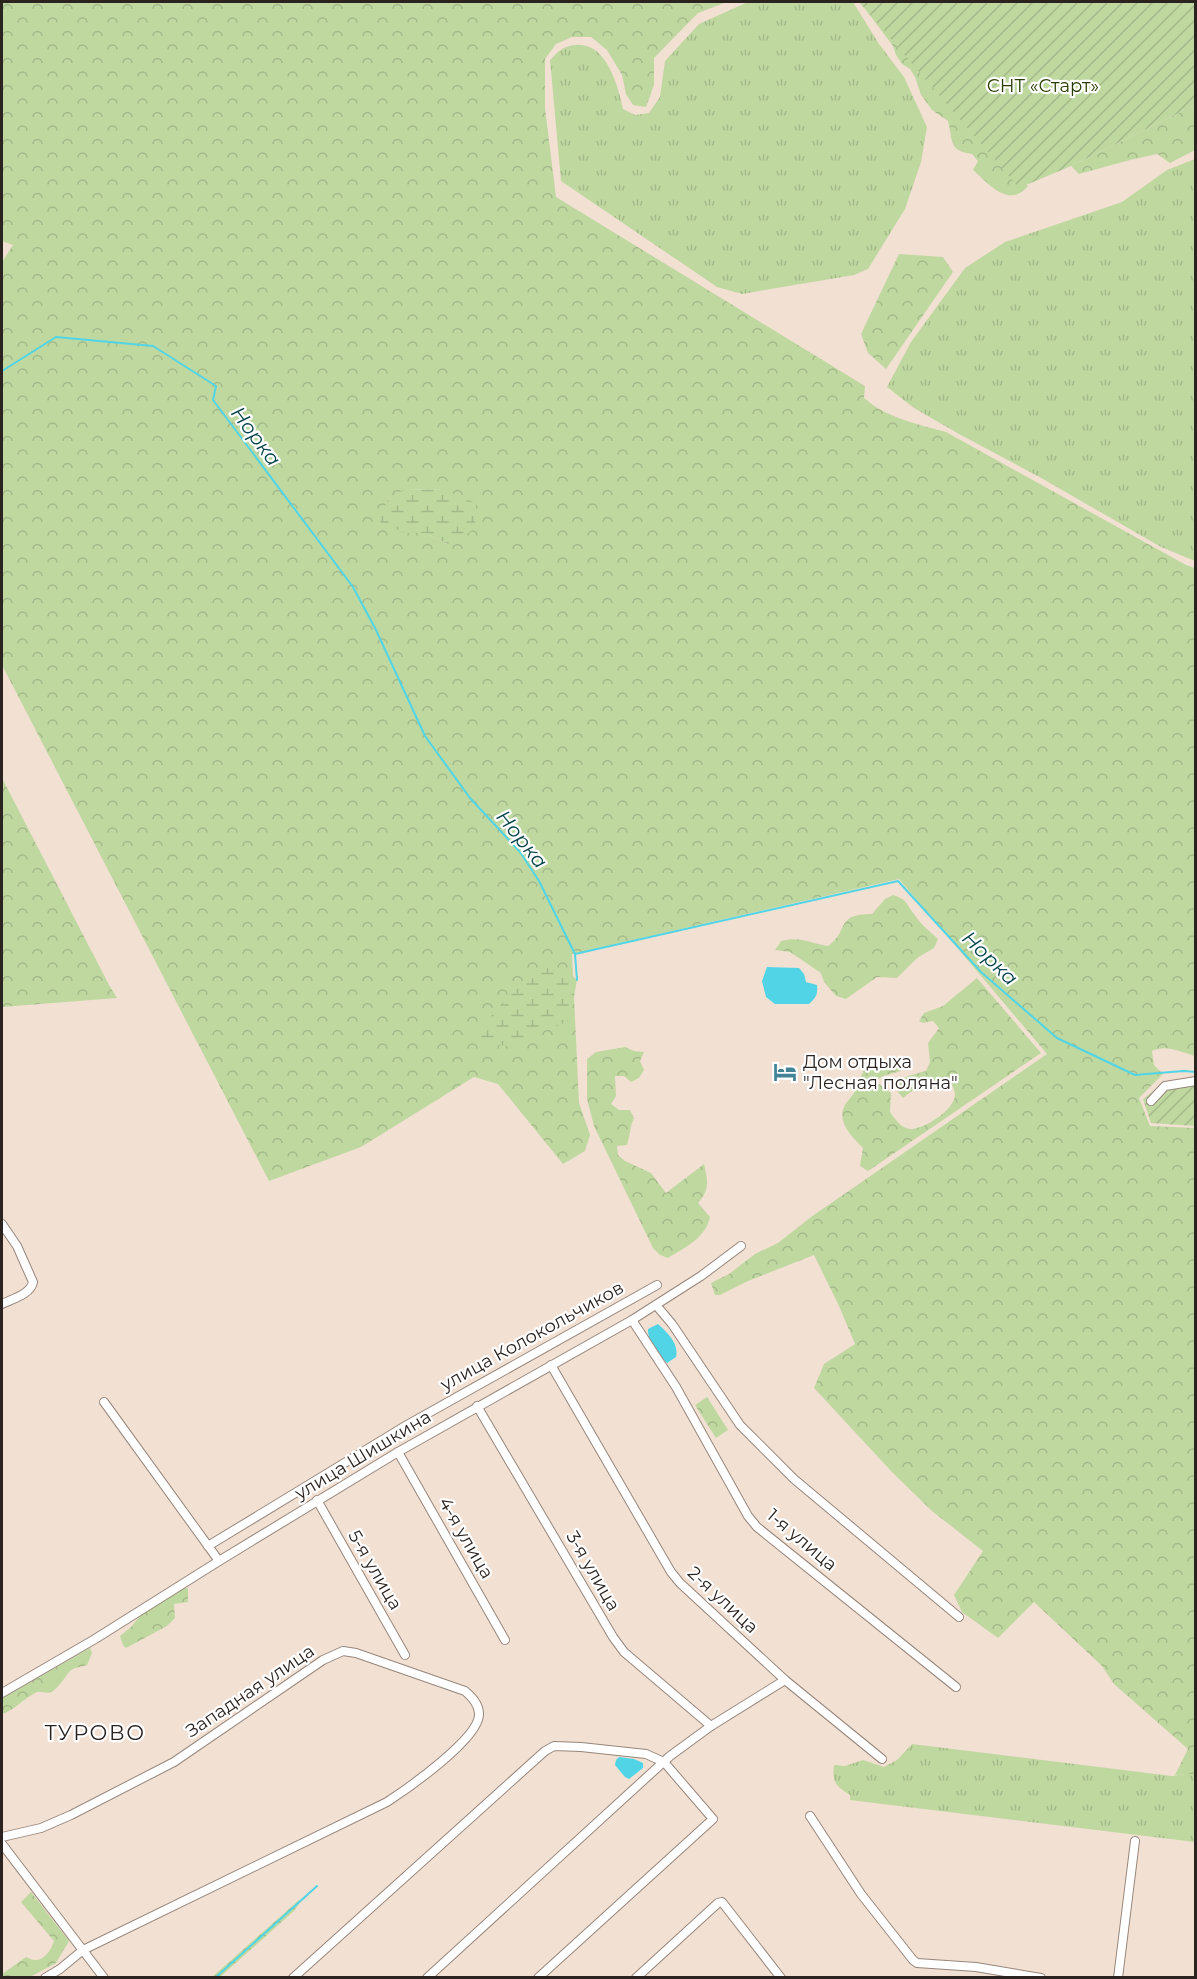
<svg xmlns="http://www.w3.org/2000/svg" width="1197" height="1979" font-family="Montserrat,sans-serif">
	<defs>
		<pattern id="grass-tufts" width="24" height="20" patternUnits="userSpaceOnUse" patternTransform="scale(1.5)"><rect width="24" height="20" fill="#bfd8a0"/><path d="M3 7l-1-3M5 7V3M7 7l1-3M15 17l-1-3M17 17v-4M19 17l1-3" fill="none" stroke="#a4b989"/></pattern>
		<pattern id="forest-crowns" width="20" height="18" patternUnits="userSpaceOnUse" patternTransform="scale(1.5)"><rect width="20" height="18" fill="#bfd8a0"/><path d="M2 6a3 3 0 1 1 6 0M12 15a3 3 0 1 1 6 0" fill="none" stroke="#a4b989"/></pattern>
		<pattern id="wetland-marsh" width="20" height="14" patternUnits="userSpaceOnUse" patternTransform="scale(1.5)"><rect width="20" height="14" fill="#bfd8a0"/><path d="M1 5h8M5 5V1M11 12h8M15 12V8" fill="none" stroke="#a4b989"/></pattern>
		<pattern id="garden-furrows" width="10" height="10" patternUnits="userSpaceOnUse" patternTransform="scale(1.5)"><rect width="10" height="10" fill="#bfd8a0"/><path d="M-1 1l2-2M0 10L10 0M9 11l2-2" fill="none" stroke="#a4b989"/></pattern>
	</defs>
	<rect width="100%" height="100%" fill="#f2e0d3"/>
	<g fill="url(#grass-tufts)">
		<path d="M748,2h105l26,42 25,33 23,50 -6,35 -16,47 -37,60 -14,6 -112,19 -25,-7 -156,-106 -11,-121c4,-4 9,-10 14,-12 39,-16 53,33 59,61l12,6 14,-2 11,-16 5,-36 34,-37z"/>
		<polygon points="1195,159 1196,159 1195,561 1161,547 1043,479 959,434 914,408 887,387 911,342 965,268 1005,242 1122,202 1167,170"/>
		<path d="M912,1744l260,32 20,-3 4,1 -1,68 -345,-42v-5c-14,-9 -18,-12 -16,-30l11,1 18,-6 21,7 13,-7z"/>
	</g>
	<g fill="url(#forest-crowns)" fill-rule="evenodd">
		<path d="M2,2h725l-29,11 -44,45v27l-8,22 -13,-2 -7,-11 -4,-19 -15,-25 -16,-13h-19l-16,7 -11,15v49l11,89 309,189 -1,12c23,20 53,26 82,34l240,133 9,3v488c-15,-4 -28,-12 -43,-5l2,14 9,9 -24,24 11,28 45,2v646l-20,1 13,-26 -74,-65 -12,-18 -68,-64 -36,36 -36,-26 -8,-17 29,-44 -51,-40 -40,-39 -78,-84 10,-24 31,-20 -16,-38 -25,-51 -66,26 -28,14h-5l-4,-12 18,-9 26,-20 23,-11 33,-26 236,-163 -148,-175 -327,75 7,149 11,32 -5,16 -22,13 -65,-80 -24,-7 -113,70 -92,34 -267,-516v-403l11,-17 -11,-4zM406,489l37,1 5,54 -24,-11 -36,-33z"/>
		<path d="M865,4l163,182c-19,23 -39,-2 -55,-16l5,-9 -6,-7c-24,-3 -19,-14 -24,-33l-16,-11 -5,-7 -6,-8 -6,-18 -5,-8 -8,-5 -6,-9 -3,-9 -27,-36z"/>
		<polygon points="1195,105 1195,150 1170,163 1157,154 1130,160 1079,174 1071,166"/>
		<polygon points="899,254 943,257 953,272 886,369 868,353 861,334"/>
		<polygon points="2,778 109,985 117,998 2,1007"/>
		<path d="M893,895c15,5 13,9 21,19 6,10 16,17 24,25l-4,9 -17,10 -20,20 -20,-1 -31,22 -10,-3 -12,-14 -3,-9 -31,-21 -15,-2 6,-9c20,-5 28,2 47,5 22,-15 6,-32 44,-32l13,-15z"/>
		<path d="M977,978l64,75 -173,118 -8,-5 3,-18c-10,-10 -26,-25 -19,-41 2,-5 8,-10 11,-16 6,-12 7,-23 18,-32l29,2 -1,10 -18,5 -8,5 16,12 -1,19c5,7 12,18 22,17 14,-1 42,-19 43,-34 0,-4 -2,-7 -3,-10l-7,-5c-16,2 -31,8 -42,18l-6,-7 2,-9 9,-6 18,-5 4,-9 -2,-19 11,-15 -6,-7 -10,2 -4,-2 5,-8 19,-7z"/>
		<path d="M625,1047l9,4 10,1 -4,9 4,9 -5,8 -8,4 -7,-6h-9l1,20 -5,8 8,6h11l4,8c-4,9 -4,17 -7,27l-10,1 1,9 7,6 26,12 15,20 38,-29c4,17 6,26 -6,39l12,14c-4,21 -26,31 -42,41l-8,-3 -7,-7 -59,-122 -7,-27v-40l9,-7z"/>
		<polygon points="707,1397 728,1430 716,1438 695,1405"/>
		<polygon points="183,1588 188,1588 188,1602 174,1604 175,1618 167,1626 126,1648 123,1645 120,1636 131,1627 140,1616"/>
		<path d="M90,1648l2,5 -5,12c-6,2 -13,2 -18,7 -3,4 -13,19 -18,20 -4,2 -9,-1 -14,0 -13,6 -22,18 -35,22v-16z"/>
		<path d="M31,1892l38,49 -13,22 -26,14h-28v-3l24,-17c3,1 6,3 10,3 9,0 16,-12 18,-19l-33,-39z"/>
		<polygon points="299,1900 299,1904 294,1911 220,1977 212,1977"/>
	</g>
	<g fill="url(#wetland-marsh)">
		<polygon points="405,489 443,490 476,503 475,528 459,540 448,544 424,533 404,533 378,521 388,500"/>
		<polygon points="550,966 566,969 577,980 572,1008 567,1022 506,1046 478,1040 493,1013 515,990"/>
	</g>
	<g fill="url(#garden-furrows)">
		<polygon points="859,2 1195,2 1195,105 1071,166 1019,188"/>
		<polygon points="1195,1077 1195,1126 1151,1123 1143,1099 1165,1082"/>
	</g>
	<g fill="#51d5e6">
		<path d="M767,967l32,1 5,6 2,8 11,3c1,9 -1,13 -8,19h-34l-9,-7 -4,-16z"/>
		<path d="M658,1324c10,9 21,20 18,33l-9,6c-8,-7 -20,-23 -19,-34z"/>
		<polygon points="619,1757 634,1759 643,1763 643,1768 629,1779 625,1777 615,1765 616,1760"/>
	</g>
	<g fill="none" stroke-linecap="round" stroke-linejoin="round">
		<g stroke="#51d5e6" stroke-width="2">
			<polyline points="2,371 56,337 153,346 216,386 213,400 353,587 376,630 425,736 470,798 520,852 539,881 575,954 898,881 981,972 1057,1038 1135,1075 1183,1071 1196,1072"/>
			<polyline points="575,954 577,980"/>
			<polyline points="215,1978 317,1886"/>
		</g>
		<g stroke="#97867b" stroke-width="10">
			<g id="street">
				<polyline points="1151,1101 1165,1086 1196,1081"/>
				<path d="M2,1224l15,22 16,36c-2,12 -21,17 -31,22"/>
				<polyline points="656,1305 672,1324 740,1425 794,1479 959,1617"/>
				<polyline points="632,1320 676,1387 748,1516 757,1527 956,1687"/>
				<polyline points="551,1365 671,1572 680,1583 785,1680 882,1759"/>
				<polyline points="104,1402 219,1561"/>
				<polyline points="477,1406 613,1637 624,1652 711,1726"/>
				<polyline points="398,1452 505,1640"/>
				<polyline points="317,1500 405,1655"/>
				<polyline points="208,1546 407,1425 657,1285"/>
				<polyline points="2,1693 95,1639 219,1561 398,1452 632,1320 701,1276 741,1246"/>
				<polyline points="810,1816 861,1894 913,1960 917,1963 976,1967 1041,1978"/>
				<path d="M2,1837l39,-9 30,-13 103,-53 149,-102 20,-9 13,2 109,38c7,6 14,13 14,23 1,24 -72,75 -92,88l-304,148 -23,19 -15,9"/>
				<polyline points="2,1844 104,1978"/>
				<polyline points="293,1978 545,1751 554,1746 581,1747 646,1754 664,1762 713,1819 538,1978"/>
				<polyline points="427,1978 670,1756 711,1726 785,1680"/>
				<polyline points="636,1978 718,1903 722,1902 781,1978"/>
				<polyline points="1118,1978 1135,1841"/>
			</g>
		</g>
		<use href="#street" stroke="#fff" stroke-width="8"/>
	</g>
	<defs>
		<g id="hotel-bare" transform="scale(1.8)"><path d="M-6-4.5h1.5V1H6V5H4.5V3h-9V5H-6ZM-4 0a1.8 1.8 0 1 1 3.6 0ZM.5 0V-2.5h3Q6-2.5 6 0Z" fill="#428395" stroke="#fff" stroke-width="2.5" paint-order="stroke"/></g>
	</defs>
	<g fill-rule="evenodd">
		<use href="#hotel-bare" x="785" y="1072"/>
	</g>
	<g text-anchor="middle" stroke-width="4.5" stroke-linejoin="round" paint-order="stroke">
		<g font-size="18" fill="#283d00" stroke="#fff">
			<text x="1043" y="92">СНТ «Старт»</text>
		</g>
		<g font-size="18" fill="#2a231f" stroke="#fff" text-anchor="start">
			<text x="803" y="1068">Дом отдыха<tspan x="803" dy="21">"Лесная поляна"</tspan></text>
		</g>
		<g font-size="18" fill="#2a231f" stroke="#fff">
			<text transform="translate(532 1336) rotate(-29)" y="6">улица Колокольчиков</text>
			<text transform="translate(363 1455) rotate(-31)" y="6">улица Шишкина</text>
			<text transform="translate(466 1538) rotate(60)" y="6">4-я улица</text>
			<text transform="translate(802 1540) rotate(40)" y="6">1-я улица</text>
			<text transform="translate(375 1570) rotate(60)" y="6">5-я улица</text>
			<text transform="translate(593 1571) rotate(60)" y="6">3-я улица</text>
			<text transform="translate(723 1600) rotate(43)" y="6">2-я улица</text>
			<text transform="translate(250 1691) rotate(-34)" y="6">Западная улица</text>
		</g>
		<g font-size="20" font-style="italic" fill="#04434a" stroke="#fff">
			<text transform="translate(256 436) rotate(53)" y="7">Норка</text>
			<text transform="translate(522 839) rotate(51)" y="7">Норка</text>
			<text transform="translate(990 958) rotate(44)" y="7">Норка</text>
		</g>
		<g font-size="21" letter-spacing="1.5" fill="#2a231f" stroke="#fff">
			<text x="95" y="1740">ТУРОВО</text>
		</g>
	</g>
	<rect width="1197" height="1979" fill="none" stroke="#2a231f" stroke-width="6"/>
</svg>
